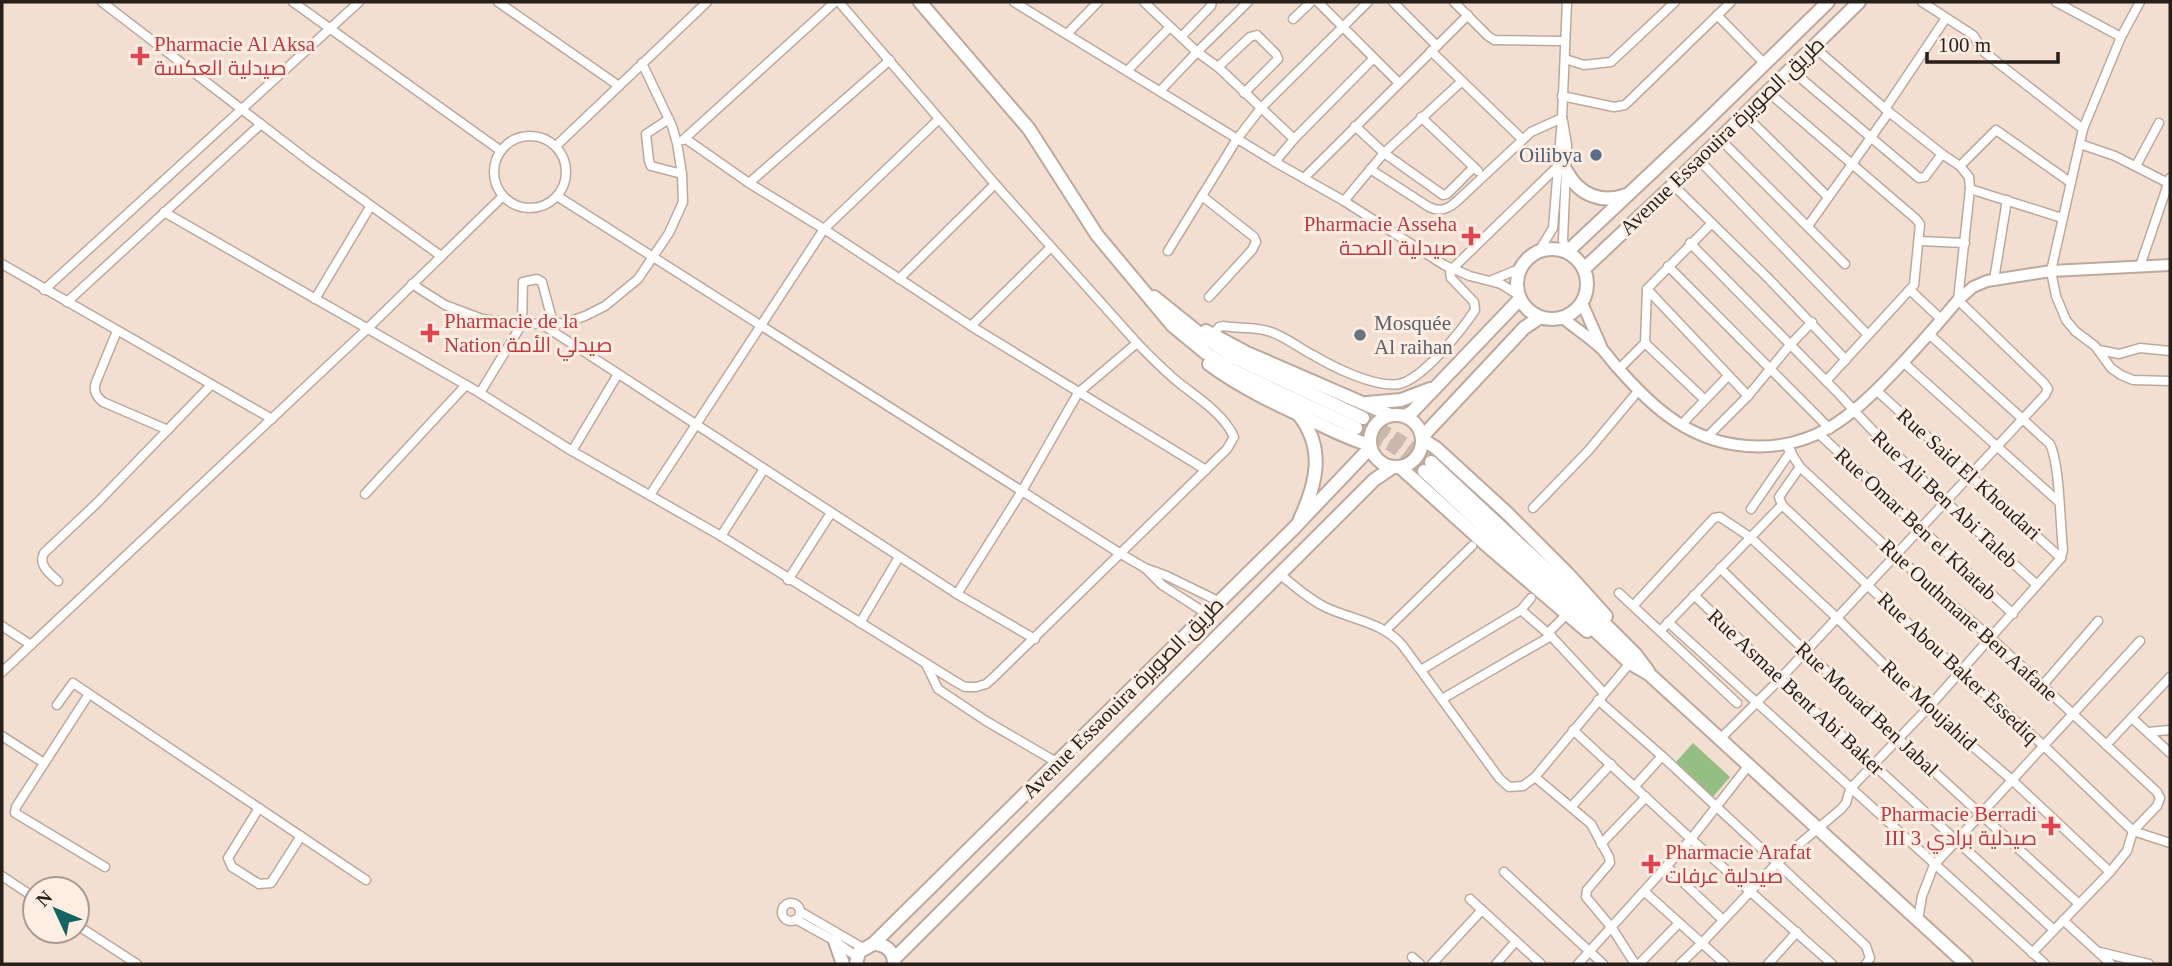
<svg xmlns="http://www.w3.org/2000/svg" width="2172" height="966" font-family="'Times New Roman',Cairo,serif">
	<rect width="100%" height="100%" fill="#f3dfd2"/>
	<polygon fill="#95be84" points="1693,743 1730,777 1712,798 1675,763"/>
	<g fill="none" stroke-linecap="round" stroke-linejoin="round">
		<g stroke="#cab9ad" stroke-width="12" stroke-dasharray="12 6" stroke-linecap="butt">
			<polyline points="1363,418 1405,443 1431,462"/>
			<polyline points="1356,428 1392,446 1424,471"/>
		</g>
		<g stroke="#bca99d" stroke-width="11">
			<g id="street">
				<polyline points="102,2 309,161 441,256"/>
				<polyline points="293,2 501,151"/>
				<polyline points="498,2 619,86"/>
				<polyline points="1014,2 1275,162 1344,201 1444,265 1470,276 1501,284 1517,294"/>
				<polyline points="1144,2 1197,52 1218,67 1294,139"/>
				<polyline points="1318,2 1398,82"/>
				<polyline points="1393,2 1437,46"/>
				<polyline points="1454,2 1488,36 1494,40 1565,41"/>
				<polyline points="1922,2 1973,35 1984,52 2083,129"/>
				<polyline points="2056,2 2121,37"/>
				<polyline points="2140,2 2121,37 2083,129 2051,271 2056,296 2066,320 2075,331 2095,346 2111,368 2121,375 2133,380 2170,381"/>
				<polyline points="1717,15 1765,64"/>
				<polyline points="1293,19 1311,2"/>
				<polyline points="1067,34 1098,2"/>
				<polyline points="1181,37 1211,6 1212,2"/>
				<polyline points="1431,51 1522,139"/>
				<polyline points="1565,59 1584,65 1611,62 1675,2"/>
				<polyline points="1218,67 1250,37 1257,35 1276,54 1278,59 1244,93"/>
				<polyline points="1128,70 1170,27"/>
				<polyline points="1791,70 1919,178 1925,177 1942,154"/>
				<polyline points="1160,91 1197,52 1248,2"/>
				<polyline points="1768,92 1916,219 1920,224 1914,285 1826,381"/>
				<polyline points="1562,96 1614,107 1625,105 1731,2"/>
				<polyline points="1885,109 1946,18"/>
				<polyline points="1745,115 1828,197"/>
				<polyline points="1421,117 1478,171"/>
				<polyline points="669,119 646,134 649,161 651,166 682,174"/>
				<polyline points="1563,121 1567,145 1563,240 1566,252"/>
				<polyline points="1355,126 1384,153 1443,195 1447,194 1474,167"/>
				<circle cx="530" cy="172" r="36"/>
				<polyline points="686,139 749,183 824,229 971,326 1206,470"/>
				<polyline points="1720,139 1845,264"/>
				<polyline points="683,140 835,2"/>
				<polyline points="2080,144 2115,156 2170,184"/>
				<polyline points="556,146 707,2"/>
				<polyline points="1699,160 1868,335"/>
				<polyline points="1275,162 1294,139 1373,59"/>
				<polyline points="1960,166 1996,130 2070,182"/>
				<polyline points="2136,166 2159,123"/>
				<path d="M1370,169l59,38c10,5 18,3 27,-5l75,-70 31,-14"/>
				<polyline points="1304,178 1468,15"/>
				<polyline points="749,183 890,60"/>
				<polyline points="1673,185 1769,279 1846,360"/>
				<polyline points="1970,189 2062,218"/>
				<polyline points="557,196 1121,554 1145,568 1167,576 1220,602"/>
				<polyline points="1202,196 1254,237 1256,242 1252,250 1209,297"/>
				<polyline points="1344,201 1384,153 1462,81"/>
				<path d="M164,212l316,181 92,58 149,85 235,146 9,5h11l10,-3 8,-7 233,-228 7,-12c-9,-21 -34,-38 -51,-51 -17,-13 -31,-28 -46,-43l-142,-159 -156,-182"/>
				<polyline points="1808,226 1889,112"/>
				<polyline points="1919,241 1965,243"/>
				<path d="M1690,243l150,152c60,68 130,129 197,190"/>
				<polyline points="1168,251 1237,139 1261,108 1368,2"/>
				<polyline points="1539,251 1553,228 1562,118 1567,2"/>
				<polyline points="2,264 272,419"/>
				<polyline points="1668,266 1830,429"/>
				<polyline points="2140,266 2170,178"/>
				<polyline points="899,279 995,184"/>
				<polyline points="1492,280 1519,269"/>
				<polyline points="1994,280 2007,200"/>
				<polyline points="412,284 445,305 482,319 522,324 564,323 585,316 605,306 638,279 669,233 683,202 682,174 677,143 672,126 642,63"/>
				<polyline points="1647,289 1748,396"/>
				<polyline points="44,290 359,2"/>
				<polyline points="1910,290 1941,319"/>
				<polyline points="315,299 370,207"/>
				<polyline points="67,302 261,124"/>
				<polyline points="540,323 957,594 1035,639"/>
				<polyline points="971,326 1051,247"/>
				<path d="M117,331l-21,51c-3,9 0,14 7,20l65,28"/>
				<path d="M1213,334l6,-7 4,-1c16,3 32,0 48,6 15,5 28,16 42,23 20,12 62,33 86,29 24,-5 62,-53 76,-74l-1,-8 -23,-24 -1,-7 107,-104"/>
				<polyline points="1645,343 1705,400"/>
				<polyline points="2099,350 2119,354 2140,348 2170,351"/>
				<polyline points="1903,362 2059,502"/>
				<polyline points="1619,369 1645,343 1647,289 1712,223"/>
				<polyline points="1876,390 2061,558"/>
				<polyline points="480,393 522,324 523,282 537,279 542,282 553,323"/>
				<polyline points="1681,425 1728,376"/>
				<polyline points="1819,434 2013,614"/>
				<polyline points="1707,437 1748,396 1789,346 1812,322"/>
				<polyline points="1786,445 1800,467 1895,555 1991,638 2157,792 2160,798 2157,806 2133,831 2127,851 2110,872 2032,953"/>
				<polyline points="572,451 618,374"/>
				<polyline points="365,494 466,385"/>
				<polyline points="650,495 824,229 939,119"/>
				<polyline points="1782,505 1960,672 2044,746 2133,831 2170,843"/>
				<polyline points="1782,505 1779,497 1800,467"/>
				<polyline points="1533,508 1588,451 1639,390"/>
				<polyline points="1751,509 1791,451"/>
				<polyline points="721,536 764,469"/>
				<polyline points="1145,568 1162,585 1207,614"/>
				<path d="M1720,568c116,115 237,225 358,335"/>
				<path d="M1279,574c15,11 29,25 46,33 27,13 58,15 78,39l96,132 10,9 14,-1 12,-9 95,-114"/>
				<polyline points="788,580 831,513"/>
				<path d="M58,581c-9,-8 -20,-16 -14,-28l53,-50 114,-118"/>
				<polyline points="1619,593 1737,703"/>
				<polyline points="957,594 1022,491 1078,393 1137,343"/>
				<polyline points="1694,595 1780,679 2054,930"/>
				<polyline points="1633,606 1714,518 1720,517 1750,537 1837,618 1928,708 2012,780 2110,872"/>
				<polyline points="1521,610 1551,636 1604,693"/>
				<polyline points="1668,622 2045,964"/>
				<polyline points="860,623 899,557"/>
				<polyline points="2,626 31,645"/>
				<polyline points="1386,630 1472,546"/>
				<polyline points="1660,631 1782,505"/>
				<polyline points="1548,633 1563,618"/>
				<polyline points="926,664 938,689 986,721 1058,763"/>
				<polyline points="1421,670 1521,610 1531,598"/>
				<polyline points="2,672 366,330 503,196"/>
				<polyline points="2042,686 2098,621"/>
				<polyline points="89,694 16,807 15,813 105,867"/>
				<polyline points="1442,699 1551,636"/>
				<polyline points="1598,700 1662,756 1866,946 1870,958 1866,964"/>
				<polyline points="57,705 73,683 366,880"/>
				<polyline points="2132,718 2170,753"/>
				<polyline points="1573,730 1691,839 1832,964"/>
				<polyline points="2148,732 2170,730"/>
				<polyline points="2,736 44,763"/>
				<polyline points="1720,739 1780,679 2045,395 2048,389 2044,383 1958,300 1970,189 1969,177 1960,166 1942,154 1889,112 1814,47"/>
				<polyline points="2106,745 2170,677"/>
				<polyline points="1535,777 1591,824 1609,857 1610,863 1587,890 1586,897 1612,928 1635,964"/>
				<polyline points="1635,786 1662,756"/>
				<polyline points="1571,807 1611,764"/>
				<polyline points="259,808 228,858 232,867 259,884 271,883 301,836"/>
				<polyline points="1601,844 1646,797"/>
				<polyline points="1667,867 1723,920"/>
				<polyline points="1504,872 1603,964"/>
				<polyline points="2,876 35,898"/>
				<polyline points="1645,892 1725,964"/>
				<polyline points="1470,899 1541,964"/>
				<circle cx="791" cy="912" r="9"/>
				<polyline points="801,912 863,948"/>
				<polyline points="797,920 835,941 857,957"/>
				<polyline points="1918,920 1922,896 1934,865 2140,641"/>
				<polyline points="2063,920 2111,964"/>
				<polyline points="77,925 137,964"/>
				<polyline points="2100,952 2149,964"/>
				<polyline points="1412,957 1420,964"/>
				<polyline points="1432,964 1482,910"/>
				<polyline points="1496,964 1516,941"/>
				<polyline points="1578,964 1691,839 1749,765"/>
				<polyline points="1639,964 1679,923"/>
				<path d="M1680,964l22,-21 75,-80 64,-54 5,-6 4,-14 78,-81 133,-150 2,-8c-3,-26 -3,-85 -13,-106l-121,-110"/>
				<polyline points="1768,964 1797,932"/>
			</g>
		</g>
		<g stroke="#bca99d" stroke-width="14">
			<g id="secondary">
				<polyline points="1582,303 1601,346"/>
				<path d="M1563,318c12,10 26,19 38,30 6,6 11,14 17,20 15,17 32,35 50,48 23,17 51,28 79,30 66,5 104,-29 147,-74 22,-23 43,-47 64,-72l15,-13 14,-6 64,-10 119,-6"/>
			</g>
		</g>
		<g stroke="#bca99d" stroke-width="16">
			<g id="primary">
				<polyline points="920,2 1029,129 1097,235 1172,325 1206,353 1232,370 1356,428"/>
				<path d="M1567,172c12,23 35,32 59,23"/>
				<circle cx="1552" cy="284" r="35"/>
				<polyline points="1567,252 1700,127 1828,2"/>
				<polyline points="1584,269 1673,185 1859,2"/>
				<polyline points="1154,297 1200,334 1235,358 1363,418"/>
				<polyline points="1206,331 1247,353 1390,415"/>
				<path d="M1209,364c31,23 65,39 100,55 20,10 40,20 61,26"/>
				<polyline points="1367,403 1401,400 1430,389"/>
				<circle cx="1396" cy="441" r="26"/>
				<path d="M1299,415c26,33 18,68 1,104"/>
				<polyline points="1405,416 1412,412 1519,300"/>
				<polyline points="1422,437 1524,328 1539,318"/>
				<polyline points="1422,439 1436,448 1508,514 1568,574 1606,616"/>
				<polyline points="1431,462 1602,621 1636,655 1648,671"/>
				<polyline points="1400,467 1492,550 1587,631"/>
				<polyline points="1424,471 1630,663 1649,674 1966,964"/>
				<polyline points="835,941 843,964"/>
				<polyline points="873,944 1293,529 1370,448"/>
				<polyline points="894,959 1374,480 1393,467"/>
				<path d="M856,964l3,-12 14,-8c13,0 21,7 21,20"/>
			</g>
		</g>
		<use href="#street" stroke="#fff" stroke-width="8"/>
		<use href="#secondary" stroke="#fff" stroke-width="10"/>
		<use href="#primary" stroke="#fff" stroke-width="12"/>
	</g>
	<g fill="#e0444e" stroke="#feede3" stroke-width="2.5">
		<path d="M136.5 45.5h7v7h7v7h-7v7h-7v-7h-7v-7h7z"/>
		<path d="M1467.5 225.5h7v7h7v7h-7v7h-7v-7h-7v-7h7z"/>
		<path d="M426.5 322.5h7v7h7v7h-7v7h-7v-7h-7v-7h7z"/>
		<path d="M2047.5 815.5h7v7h7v7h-7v7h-7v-7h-7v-7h7z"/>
		<path d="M1647.5 853.5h7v7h7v7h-7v7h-7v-7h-7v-7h7z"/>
	</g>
	<circle fill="#5c6f8a" stroke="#feede3" stroke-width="2.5" cx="1596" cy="155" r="7"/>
	<circle fill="#6b7280" stroke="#feede3" stroke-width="2.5" cx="1360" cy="335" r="7"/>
	<g text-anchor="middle" stroke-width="6" stroke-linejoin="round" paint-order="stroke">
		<g font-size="21" fill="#be3a42" stroke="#feede3" text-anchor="start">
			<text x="154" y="51">Pharmacie Al Aksa<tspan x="154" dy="24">صيدلية العكسة</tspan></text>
			<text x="1457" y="231" text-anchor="end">Pharmacie Asseha<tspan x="1457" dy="24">صيدلية الصحة</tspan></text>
			<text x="444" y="328">Pharmacie de la<tspan x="444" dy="24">Nation صيدلي الأمة</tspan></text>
			<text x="2037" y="821" text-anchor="end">Pharmacie Berradi<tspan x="2037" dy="24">III صيدلية برادي 3</tspan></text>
			<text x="1665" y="859">Pharmacie Arafat<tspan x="1665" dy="24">صيدلية عرفات</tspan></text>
		</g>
		<g font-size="21" fill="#261f1a" stroke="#feede3">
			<text transform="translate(1722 136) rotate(-44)" y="7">Avenue Essaouira طريق الصويرة</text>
			<text transform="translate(1969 474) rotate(42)" y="7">Rue Said El Khoudari</text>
			<text transform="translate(1945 499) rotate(43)" y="7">Rue Ali Ben Abi Taleb</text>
			<text transform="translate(1916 524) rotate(43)" y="7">Rue Omar Ben el Khatab</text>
			<text transform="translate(1969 620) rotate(42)" y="7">Rue Outhmane Ben Aafane</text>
			<text transform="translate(1958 668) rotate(43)" y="7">Rue Abou Baker Essediq</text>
			<text transform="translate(1796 692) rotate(43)" y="7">Rue Asmae Bent Abi Baker</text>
			<text transform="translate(1123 698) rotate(-45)" y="7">Avenue Essaouira طريق الصويرة</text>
			<text transform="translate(1929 705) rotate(43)" y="7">Rue Moujahid</text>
			<text transform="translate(1867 709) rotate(43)" y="7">Rue Mouad Ben Jabal</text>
		</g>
		<g font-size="21" fill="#4e5e75" stroke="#feede3" text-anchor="end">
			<text x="1582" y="162">Oilibya</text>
		</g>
		<g font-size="21" fill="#5b616d" stroke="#feede3" text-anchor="start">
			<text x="1374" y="330">Mosquée<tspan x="1374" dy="24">Al raihan</tspan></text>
		</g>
	</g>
	<rect width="2172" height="966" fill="none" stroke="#261f1a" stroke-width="7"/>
	<g transform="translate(56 910) rotate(314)"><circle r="33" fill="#feede3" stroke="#a89b93" stroke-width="2"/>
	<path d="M0-5L12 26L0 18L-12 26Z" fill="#156463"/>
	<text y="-10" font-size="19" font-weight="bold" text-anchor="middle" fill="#261f1a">N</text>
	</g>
	<path d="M1927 52v10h131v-10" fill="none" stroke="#261f1a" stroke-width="3.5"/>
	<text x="1938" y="52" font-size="21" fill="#261f1a" stroke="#feede3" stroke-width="5" paint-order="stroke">100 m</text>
</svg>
